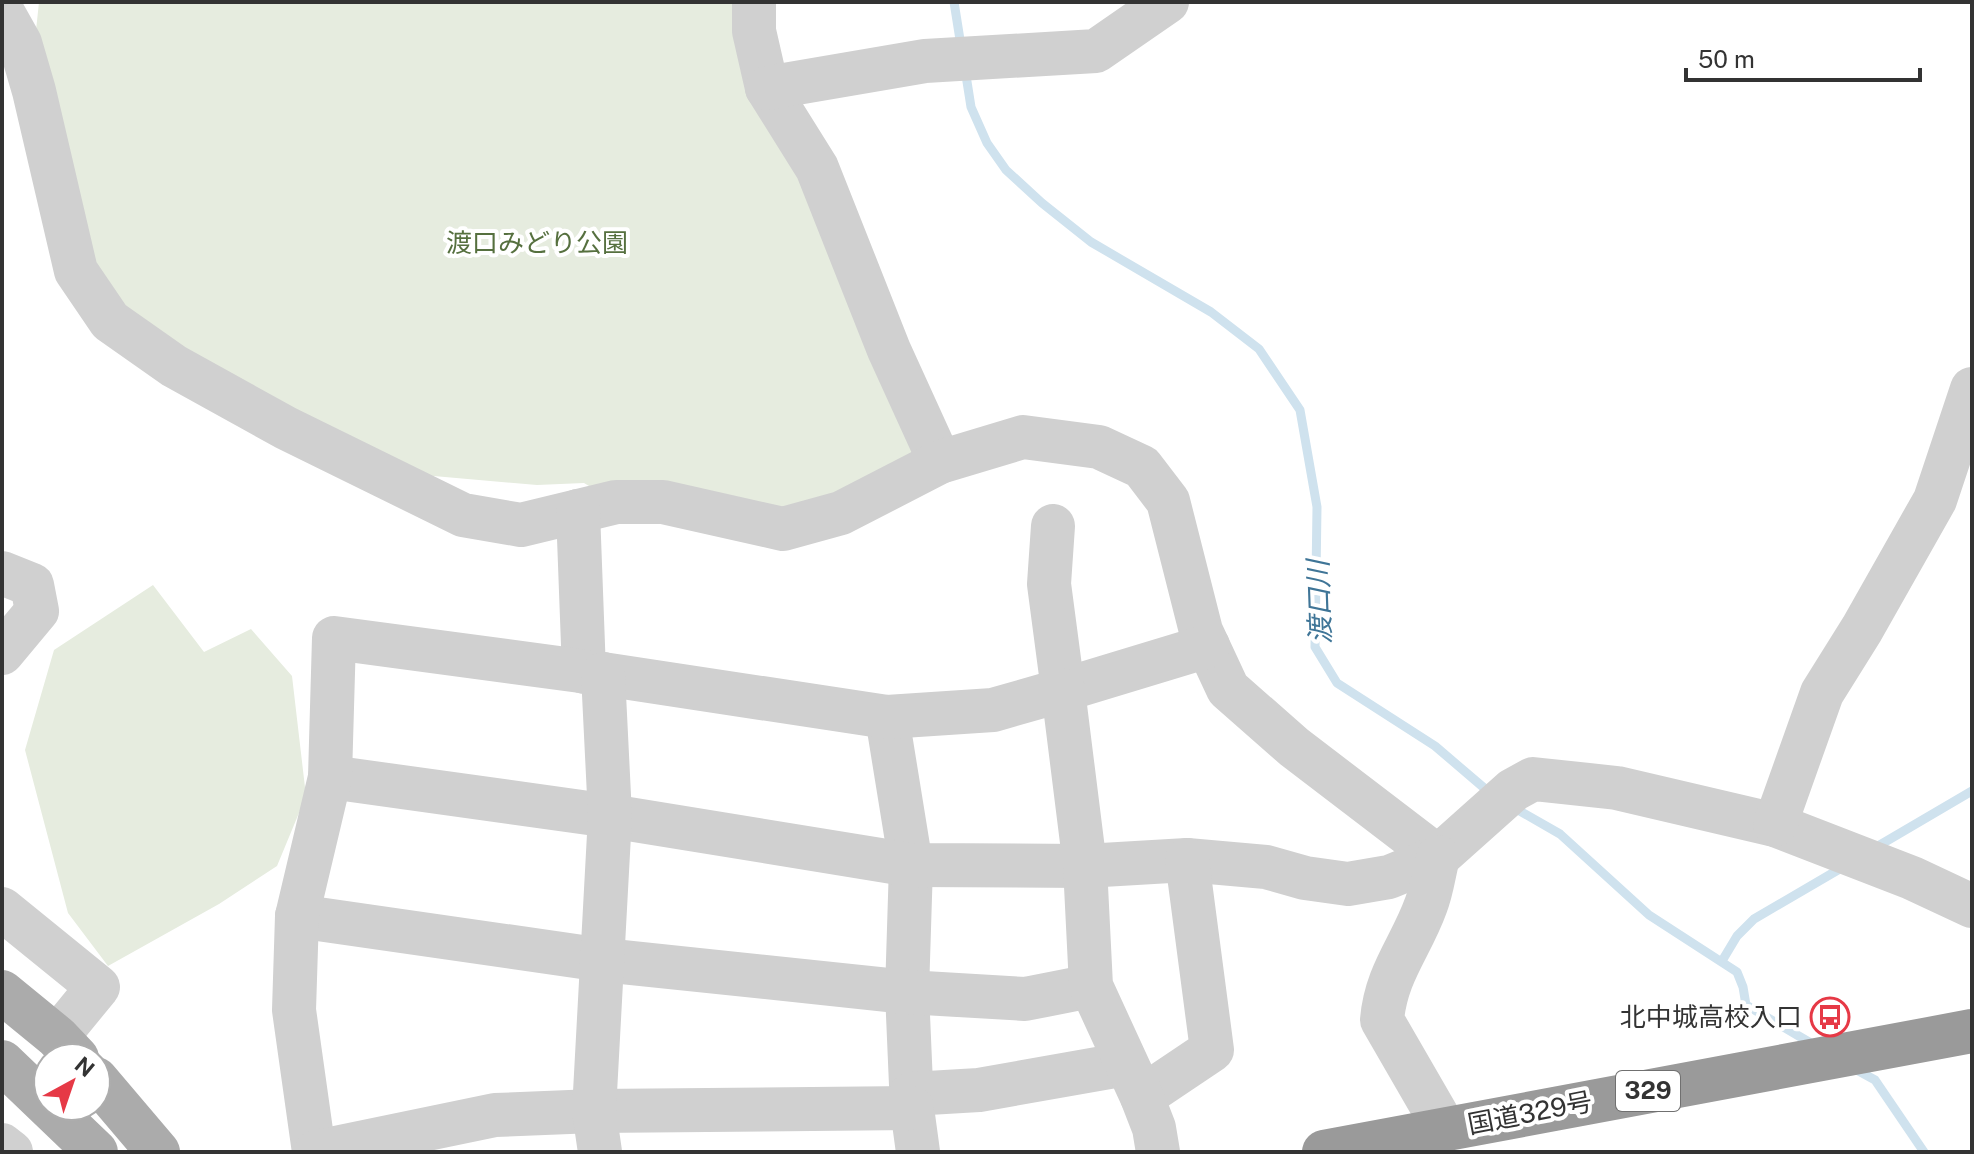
<svg xmlns="http://www.w3.org/2000/svg" width="1974" height="1154" font-family="'Public Sans','Noto Sans JP',sans-serif">
	<rect width="100%" height="100%" fill="#fff"/>
	<g fill="#e6ecdf">
		<polygon points="39,2 746,2 889,350 940,462 841,513 616,502 584,483 537,485 411,474 117,313 89,266 35,40"/>
		<polygon points="153,585 204,652 251,629 292,676 306,796 277,866 219,904 108,966 68,913 25,750 54,650"/>
	</g>
	<g fill="none" stroke-linecap="round" stroke-linejoin="round">
		<g stroke="#cfe2ee" stroke-width="9">
			<polyline points="954,2 961,46"/>
			<polyline points="965,69 971,107 987,143 1006,170 1042,203 1091,242 1211,312 1259,349 1300,410 1317,507 1315,647 1337,683 1435,746 1490,793"/>
			<polyline points="1513,807 1560,834 1649,915 1737,972 1743,987 1746,1005 1814,1045"/>
			<polyline points="1873,849 1972,791"/>
			<polyline points="1722,961 1737,936 1754,919 1843,867"/>
			<polyline points="1855,1069 1875,1080 1924,1152"/>
		</g>
		<g stroke="#d0d0d0" stroke-width="44">
			<polyline points="754,2 754,31 767,88 817,168 889,350 940,462"/>
			<polyline points="2,11 20,43 34,91 76,271 110,321 174,366 286,428 463,515 521,525 616,502 663,502 783,529 841,513 940,462 1023,437 1099,447 1142,467 1168,501 1201,631 1228,689 1294,747 1438,857"/>
			<polyline points="767,88 925,61 1096,51 1167,2"/>
			<polyline points="578,511 584,672"/>
			<polyline points="1053,526 1049,584 1063,690 1208,646"/>
			<polyline points="2,573 32,585 37,611 2,653"/>
			<polyline points="887,717 911,865 907,992 912,1108 918,1152"/>
			<polyline points="330,777 610,816 911,865 1085,866 1187,860 1266,867 1305,878 1348,884 1389,877 1438,857 1513,790 1533,779 1617,788 1775,825 1912,878 1972,906"/>
			<polyline points="1775,825 1822,693 1862,629 1935,500 1972,389"/>
			<path d="M1438,857c-4,15 -6,33 -12,48 -15,42 -40,68 -44,115l63,109"/>
			<polyline points="2,909 98,987 57,1037"/>
			<polyline points="297,916 603,960 907,992 1025,999 1091,986"/>
			<polyline points="911,1094 979,1090 1126,1064"/>
			<polyline points="1142,1097 1212,1050 1187,860"/>
			<polyline points="2,1145 11,1152"/>
			<polyline points="314,1152 294,1010 297,916 330,777 334,638 603,674 887,717 993,710 1063,690 1085,866 1091,986 1142,1097 1154,1128 1158,1152"/>
			<polyline points="316,1152 495,1115 594,1111 912,1108"/>
			<polyline points="600,1152 594,1111 610,816 603,674"/>
		</g>
		<g stroke="#ababab" stroke-width="44">
			<polyline points="2,992 57,1037 77,1058"/>
			<polyline points="2,1062 96,1152"/>
			<polyline points="96,1079 158,1152"/>
		</g>
		<polyline stroke="#9a9a9a" stroke-width="44" points="1324,1152 1972,1031"/>
	</g>
	<defs>
		<g id="bus-ring" transform="scale(2)"><circle r="9.5" fill="#fff" stroke="#e63946" stroke-width="1.5"/><path d="M-5-6H5V4H4V6H2V4H-2V6H-4V4H-5ZM-3.5-4V0h7V-4ZM-3.5 1.2v1.5H-2V1.2ZM2 1.2v1.5H3.5V1.2Z" fill="#e63946"/></g>
	</defs>
	<g fill-rule="evenodd">
		<use href="#bus-ring" x="1830" y="1017"/>
	</g>
	<g text-anchor="middle" stroke-width="8" stroke-linejoin="round" paint-order="stroke">
		<rect fill="#fff" stroke="#707070" stroke-width="2" x="1616" y="1071" width="64" height="40" rx="6"/>
		<g font-size="24" font-weight="bold" fill="#333">
			<text x="1648" y="1099">329</text>
		</g>
		<g font-size="26" fill="#56703f" stroke="#fff">
			<text x="537" y="252">渡口みどり公園</text>
		</g>
		<g font-size="26" fill="#333" stroke="#fff" text-anchor="end">
			<text x="1802" y="1026">北中城高校入口</text>
		</g>
		<g font-size="26" fill="#333" stroke="#fff">
			<text transform="translate(1530 1113) rotate(-11)" y="9">国道329号</text>
		</g>
		<g font-size="28" font-style="italic" fill="#3f7597" stroke="#fff">
			<text transform="translate(1319 602) rotate(-92)" y="10">渡口川</text>
		</g>
	</g>
	<rect width="1974" height="1154" fill="none" stroke="#333333" stroke-width="8"/>
	<g transform="translate(72 1082) rotate(40)"><circle r="38" fill="#ffffff" stroke="#adadad" stroke-width="2"/>
	<path d="M0-6L14 30L0 20L-14 30Z" fill="#e63946"/>
	<text y="-12" font-size="22" font-weight="bold" text-anchor="middle" fill="#333333">N</text>
	</g>
	<path d="M1686 68v12h234v-12" fill="none" stroke="#333333" stroke-width="4"/>
	<text x="1698" y="68" font-size="24" fill="#333333" stroke="#ffffff" stroke-width="6" paint-order="stroke">50 m</text>
</svg>
